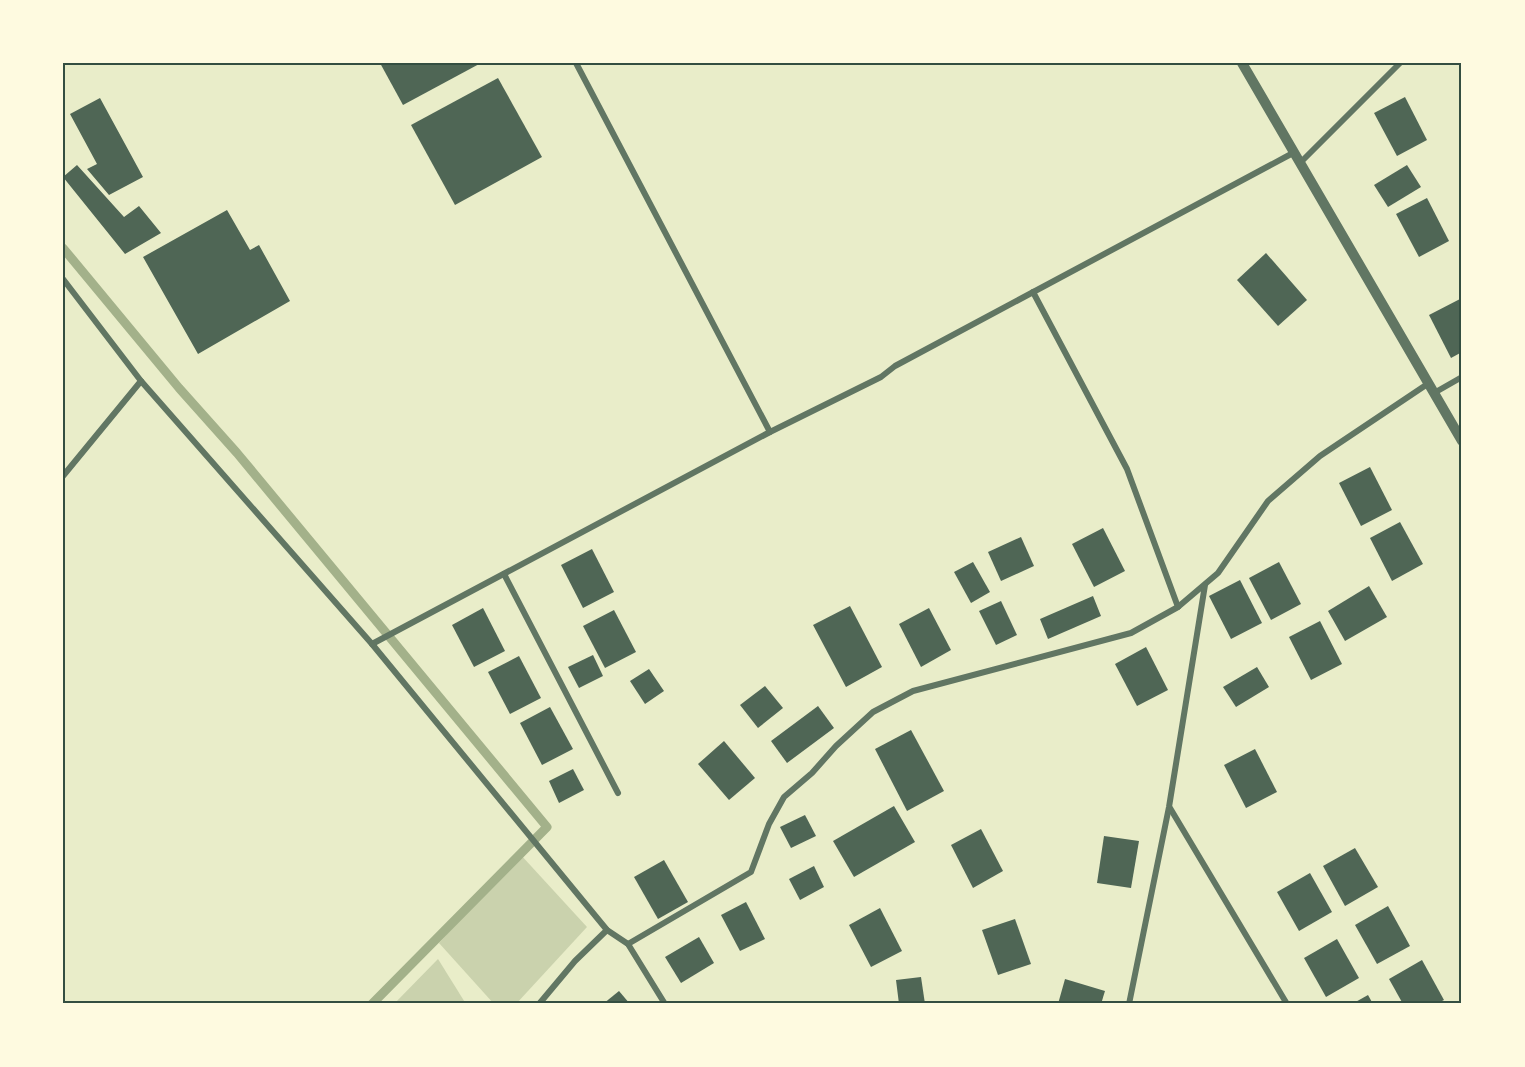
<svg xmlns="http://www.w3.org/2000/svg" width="1525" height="1067" font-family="Helvetica,sans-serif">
	<rect width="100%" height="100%" fill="#e9edc9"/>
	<g fill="#cad2ad">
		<polygon points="520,854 587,927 516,1004 494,1004 439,943"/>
		<polygon points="438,959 466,1004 394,1004"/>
	</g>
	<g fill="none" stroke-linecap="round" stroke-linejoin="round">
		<polyline stroke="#a3b18a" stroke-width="9" points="63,248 179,388 237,453 547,827 372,1004"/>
	</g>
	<g fill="#4f6655">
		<polygon points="380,63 481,63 403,105"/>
		<polygon points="498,78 542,157 455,205 411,125"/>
		<polygon points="1405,97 1427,140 1397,156 1374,113"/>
		<polygon points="100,98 143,177 109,195 87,169 97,164 70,114"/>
		<polygon points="77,165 124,217 139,206 161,233 125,254 63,177"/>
		<polygon points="1407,165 1421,187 1388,207 1374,185"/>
		<polygon points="1427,198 1449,241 1419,257 1396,214"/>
		<polygon points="227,210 250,250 259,245 290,301 198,354 143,257"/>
		<polygon points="1266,253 1307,300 1278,326 1237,280"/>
		<polygon points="1460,299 1462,352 1451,358 1429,315"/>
		<polygon points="1370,467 1392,510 1361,526 1339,483"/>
		<polygon points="1400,522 1423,564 1392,581 1370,538"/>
		<polygon points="1103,528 1125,571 1094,587 1072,544"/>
		<polygon points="1021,537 1034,566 1001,581 988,552"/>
		<polygon points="592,549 614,592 583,608 561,565"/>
		<polygon points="973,562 990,592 971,603 954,572"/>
		<polygon points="1279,562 1301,604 1271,620 1249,578"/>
		<polygon points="1240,580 1262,623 1231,639 1209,596"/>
		<polygon points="1369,586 1387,617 1345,641 1328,611"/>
		<polygon points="1093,596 1101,616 1048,639 1040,619"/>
		<polygon points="1001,601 1017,635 996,645 979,611"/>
		<polygon points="850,606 882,667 846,687 813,625"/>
		<polygon points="483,608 505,651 474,667 452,625"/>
		<polygon points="929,608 951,650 921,667 899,624"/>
		<polygon points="614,610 636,652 605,668 583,626"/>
		<polygon points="1320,621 1342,664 1311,680 1289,637"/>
		<polygon points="1146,647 1168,690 1137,706 1115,664"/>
		<polygon points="593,655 603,676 579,688 568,667"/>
		<polygon points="519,656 541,698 510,714 488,672"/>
		<polygon points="1257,667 1269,687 1236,707 1223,687"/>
		<polygon points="649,669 664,691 645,704 630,681"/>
		<polygon points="765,686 783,708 758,728 740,705"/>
		<polygon points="818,706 834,728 787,763 771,741"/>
		<polygon points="550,707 573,749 542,765 520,723"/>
		<polygon points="911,730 944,791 907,811 875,749"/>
		<polygon points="724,741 755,778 729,800 698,764"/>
		<polygon points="1255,749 1277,792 1246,808 1224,765"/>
		<polygon points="573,769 584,790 559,803 549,781"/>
		<polygon points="894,806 915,842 854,877 833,841"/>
		<polygon points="805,815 816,836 791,848 780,827"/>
		<polygon points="981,829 1003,871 973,888 951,845"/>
		<polygon points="1104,836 1139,841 1131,888 1097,883"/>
		<polygon points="1355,848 1378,887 1345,906 1323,866"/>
		<polygon points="664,860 688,902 658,919 634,877"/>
		<polygon points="814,866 824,887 800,900 789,879"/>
		<polygon points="1310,873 1332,912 1299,931 1277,892"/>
		<polygon points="746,902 765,939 740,951 721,915"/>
		<polygon points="1388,906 1410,946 1377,964 1355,925"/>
		<polygon points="880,908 902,951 871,967 849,925"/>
		<polygon points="1015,919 1031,964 998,975 982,930"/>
		<polygon points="699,937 714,963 681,983 665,957"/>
		<polygon points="1337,939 1359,978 1326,997 1304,958"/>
		<polygon points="1422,960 1444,1000 1436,1004 1403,1004 1389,979"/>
		<polygon points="921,977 925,1004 899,1004 896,980"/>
		<polygon points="1065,979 1105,991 1101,1004 1058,1004"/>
		<polygon points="619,991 630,1004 603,1004"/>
		<polygon points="1368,995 1373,1004 1352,1004"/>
	</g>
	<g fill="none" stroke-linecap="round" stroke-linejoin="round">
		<g stroke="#617663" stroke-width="6">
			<polyline points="576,63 770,432"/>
			<polyline points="1300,163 1400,63"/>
			<polyline points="63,279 141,381 372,644 607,930 628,944 665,1004"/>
			<polyline points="1033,292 1127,469 1178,607"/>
			<polyline points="1434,393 1462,377"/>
			<polyline points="63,476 141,381"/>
			<polyline points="504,574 618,793"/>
			<polyline points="372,644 770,432 881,377 895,366 1293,153"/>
			<polyline points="1170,808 1287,1004"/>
			<polyline points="628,944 751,872 769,824 784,797 812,773 836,746 873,712 913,691 1131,633 1178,607 1218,573 1268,501 1320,456 1429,383"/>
			<polyline points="539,1004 575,961 607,930"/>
			<polyline points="1129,1004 1169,807 1205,585"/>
		</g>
		<polyline stroke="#617663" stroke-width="10" points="1242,63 1462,441"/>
	</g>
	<rect width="1525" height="1067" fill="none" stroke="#fefae0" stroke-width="129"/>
	<rect x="64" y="64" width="1396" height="938" fill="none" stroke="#344e41" stroke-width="2"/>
</svg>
